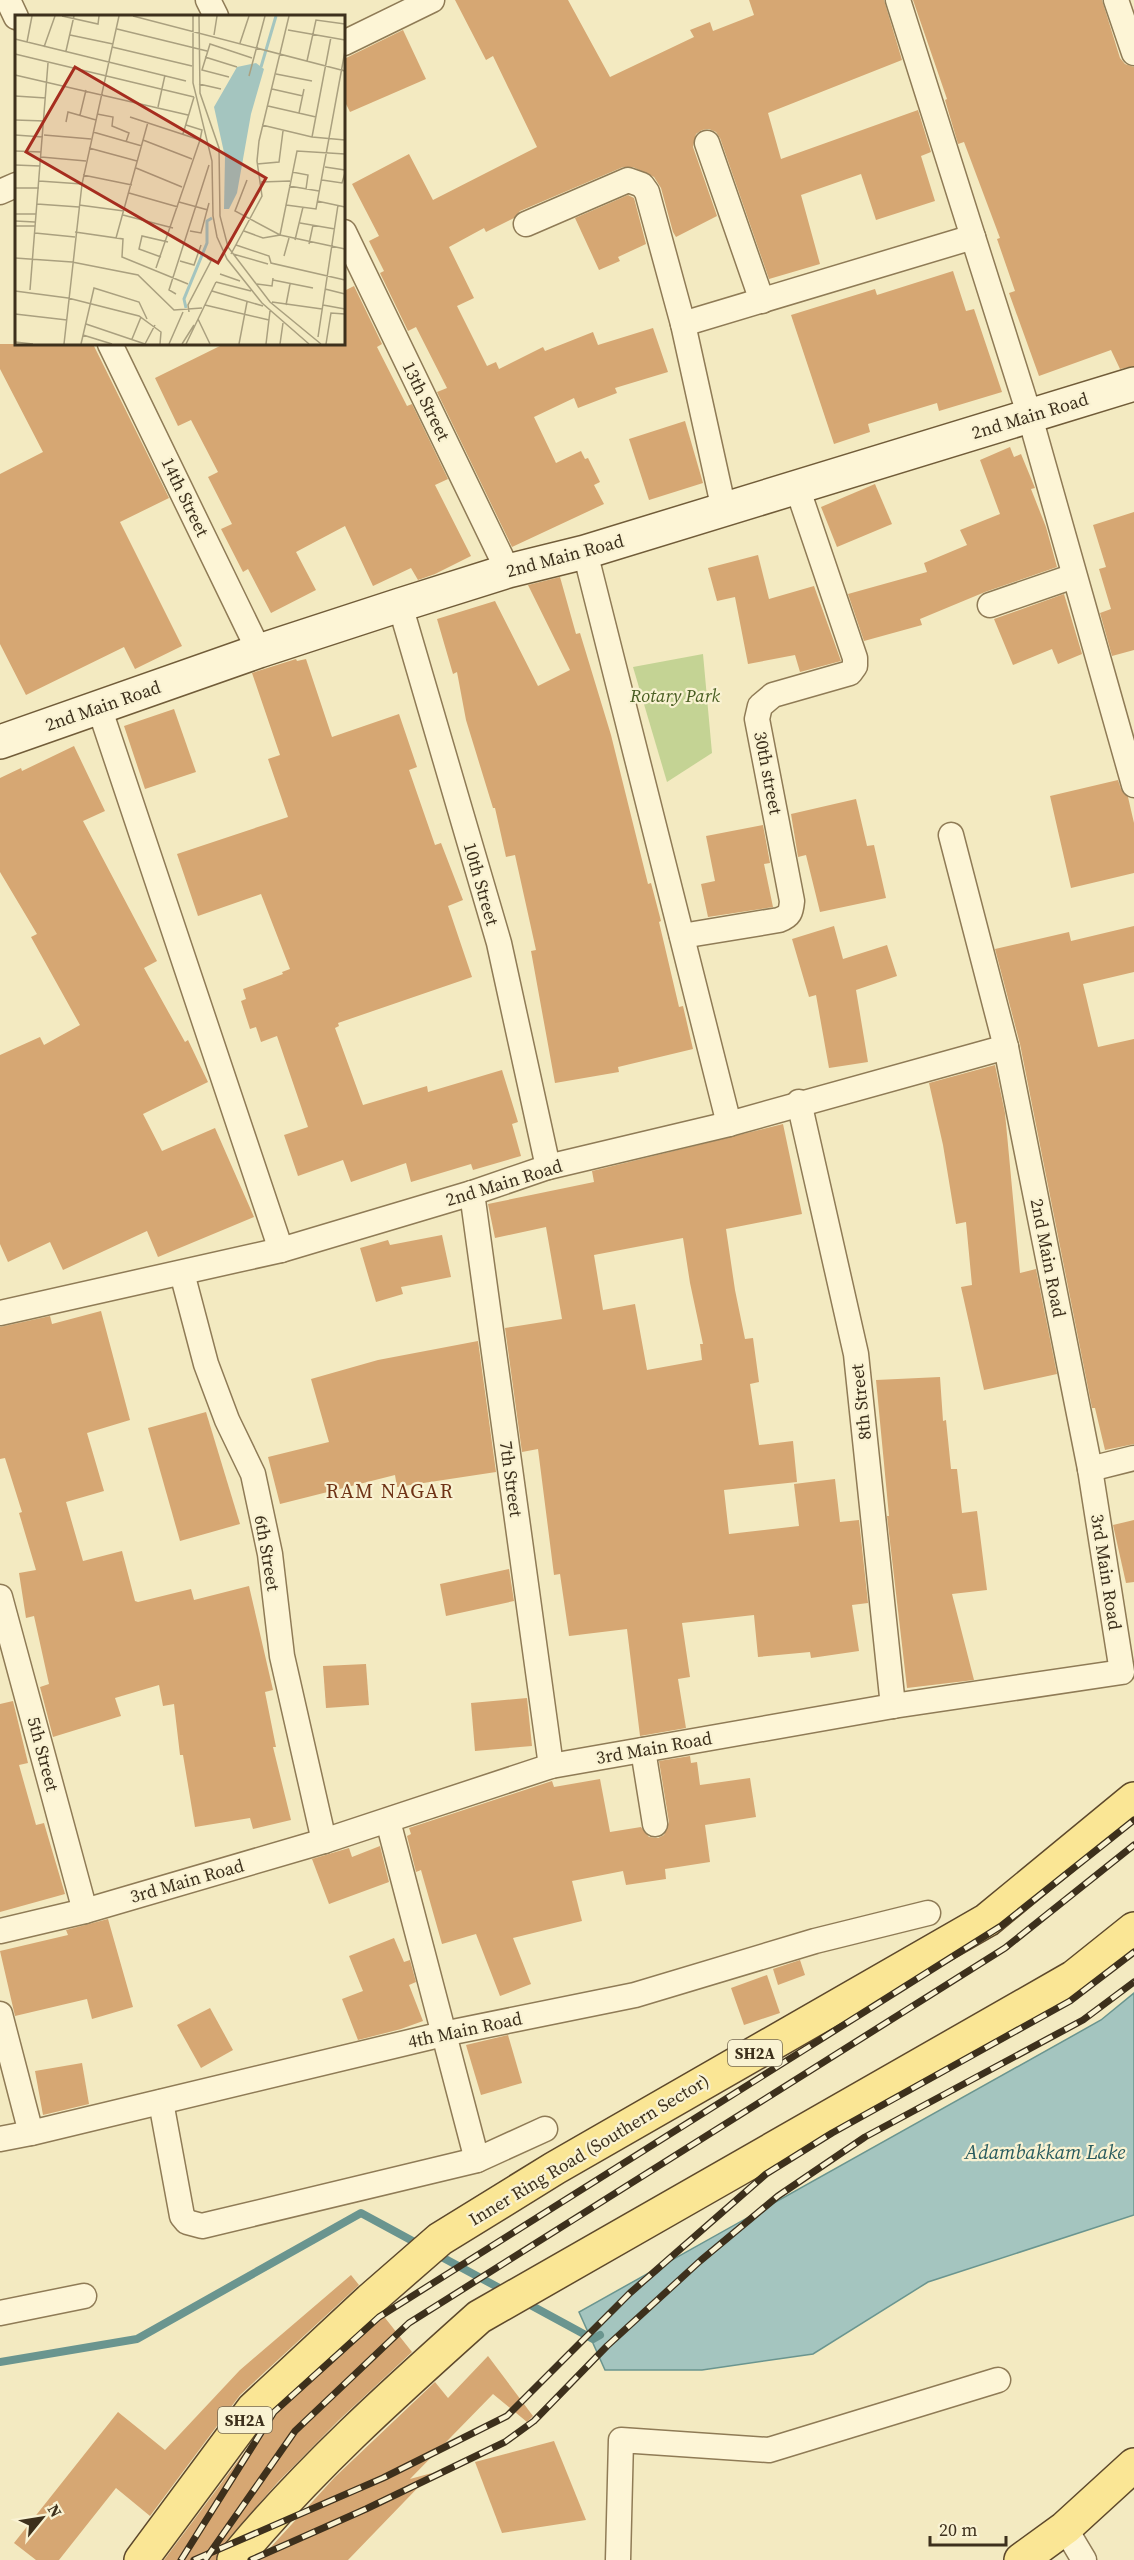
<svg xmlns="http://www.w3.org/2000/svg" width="1134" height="2560" font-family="'Source Serif 4',serif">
	<rect width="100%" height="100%" fill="#f3eac1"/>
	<polygon fill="#c4d394" points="703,654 712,753 667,782 633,667"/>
	<polygon fill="#a4c5bf" stroke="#6a958f" stroke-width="1.5" points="1134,1993 1134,2215 928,2282 813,2354 702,2370 605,2370 579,2312 1101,2020"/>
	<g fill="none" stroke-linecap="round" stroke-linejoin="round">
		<g stroke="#6a958f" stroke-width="8">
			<polyline points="436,2254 505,2291"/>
			<polyline points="523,2301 593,2339 600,2335"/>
			<polyline points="0,2362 137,2339 361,2213 420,2245"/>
		</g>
	</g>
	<g fill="#d6a773" fill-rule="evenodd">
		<polygon points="455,0 568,0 610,77 694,37 690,30 710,22 713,31 754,15 749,0 884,0 902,60 768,113 781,159 918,110 931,152 921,156 935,201 876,220 861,174 801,195 820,264 769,279 720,138 716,132 709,129 702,130 696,134 693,147 717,216 676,237 673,232 661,188 654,177 633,167 623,167 520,211 514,218 486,232 484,228 449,247 474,298 457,306 487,366 496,362 499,369 543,347 545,351 593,332 598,345 653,328 668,372 615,388 617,393 578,408 574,398 534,417 556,463 581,451 585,459 588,458 600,482 594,485 604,504 512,547 437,392 447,388 416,327 408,331 380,273 384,271 369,241 379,236 352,184 409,154 433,200 537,147 493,56 486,60"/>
		<polygon points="913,0 1102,0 1120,58 1125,64 1134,67 1134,366 1120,369 1111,350 1039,376 1009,293 1015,291 997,239 1000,238 964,142 958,144 945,100 947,99"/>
		<polygon points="403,30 426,79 350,112 344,100 344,59"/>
		<polygon points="628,195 634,198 646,244 618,257 620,261 599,270 575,218"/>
		<polygon points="953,271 966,311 974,309 1002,392 939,411 937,403 868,424 870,432 834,444 791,315 875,289 877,295"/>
		<polygon points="354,286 382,344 377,347 407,406 412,404 448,479 435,485 471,556 435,574 418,580 411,568 373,586 345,526 296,552 316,590 271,613 248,569 243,572 221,529 232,524 208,477 218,472 191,420 178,426 155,378 224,344 344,344 344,291"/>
		<polygon points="0,344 93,344 169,498 120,522 182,646 135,669 124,647 26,695 0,644 0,474 43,452 0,369"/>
		<polygon points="685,421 703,483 649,500 629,439"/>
		<polygon points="1010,447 1014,457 1021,454 1035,488 1031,489 1046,527 1057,567 985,592 920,619 922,625 864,641 848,594 927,572 924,563 967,545 960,530 1000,514 980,460"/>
		<polygon points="875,484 892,524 837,547 821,507"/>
		<polygon points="1134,512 1134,650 1112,656 1100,613 1111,609 1099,569 1106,567 1093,525"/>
		<polygon points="758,555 769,599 814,586 841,661 800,672 795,655 748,664 735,597 717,601 708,568"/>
		<polygon points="560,577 576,634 580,633 611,735 648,884 651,883 661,921 659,922 679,1007 683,1006 693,1049 618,1067 619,1072 555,1083 531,951 536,950 515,855 506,857 495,808 493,808 466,720 457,672 453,674 437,619 495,601 538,686 570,670 528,585"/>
		<polygon points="1064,594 1082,654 1058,664 1052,649 1013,665 994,619"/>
		<polygon points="296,659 297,661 306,659 332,737 399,714 417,767 409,770 435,845 441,843 463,900 448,906 472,977 338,1023 339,1026 335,1028 363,1105 427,1086 428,1092 502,1070 518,1122 512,1124 521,1156 473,1170 471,1164 411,1182 406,1163 351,1182 343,1160 298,1176 284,1135 308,1127 277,1036 261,1042 256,1027 250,1029 241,1001 246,999 243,989 283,974 282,972 290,969 261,894 198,916 177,854 288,817 268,759 280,755 252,673"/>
		<polygon points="174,709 196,772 145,789 124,726"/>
		<polygon points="74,746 105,811 83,821 157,961 144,968 185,1042 188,1040 208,1082 143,1114 162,1151 215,1128 254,1217 158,1257 147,1231 63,1270 50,1242 8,1262 0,1244 0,1055 40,1037 44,1045 80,1025 31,937 37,934 0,872 0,778 21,768 22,771"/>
		<polygon points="1118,780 1121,789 1128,797 1134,823 1134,873 1071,888 1050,796"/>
		<polygon points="856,799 867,846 874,845 886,898 820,912 806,855 798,857 791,814"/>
		<polygon points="763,825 770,863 764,864 773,907 708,917 701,884 715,881 706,836"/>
		<polygon points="834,926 843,959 887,945 897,976 856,990 868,1062 829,1068 816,995 809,997 792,939"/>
		<polygon points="1134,926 1134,972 1083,984 1098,1047 1134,1039 1134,1444 1105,1450 1095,1408 1092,1408 1020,1044 995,949 1069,932 1071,941"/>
		<polygon points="995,1065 1005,1113 1020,1273 1036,1269 1057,1374 984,1390 961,1287 972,1285 966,1222 956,1224 943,1145 929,1083"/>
		<path d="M783,1124l19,90 -76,15 9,61 10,49 8,-1 6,44 -9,2 9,61 34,-4 4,41 -73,8 5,44 70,-8 -5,-42 41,-5 5,43 19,-2 9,83 -16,2 7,46 -48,7 -1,-6 -52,5 -4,-42 -72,8 8,54 -12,2 8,49 -46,8 -13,-107 -58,7 -9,-62 -6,1 -16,-126 -16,3 -17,-124 57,-9 -16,-92 -51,11 -7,-34 106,-22 -2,-11zM683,1238l7,45 13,61h-3l2,16 -55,10 -12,-66 -32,6 -9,-55z"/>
		<polygon points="442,1235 451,1277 401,1287 403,1294 376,1302 360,1248 388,1240 390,1245"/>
		<polygon points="101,1311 130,1420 87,1433 104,1491 66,1502 83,1561 122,1551 135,1601 138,1602 191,1589 194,1600 249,1586 273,1690 265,1692 276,1747 273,1747 291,1820 253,1829 250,1818 195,1827 183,1755 180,1755 174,1704 163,1706 159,1685 115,1698 121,1716 53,1737 40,1687 49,1684 34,1616 26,1618 19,1573 36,1570 19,1513 22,1512 5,1458 0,1459 0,1327 50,1316 52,1324"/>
		<polygon points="478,1341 496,1472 397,1487 395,1475 280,1504 268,1457 329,1442 311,1379 378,1360"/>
		<polygon points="940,1377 943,1421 946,1420 951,1469 957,1469 962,1513 977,1511 987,1590 952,1594 974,1680 907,1688 887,1516 889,1516 876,1380"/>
		<polygon points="206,1412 240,1524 180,1541 148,1428"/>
		<polygon points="1134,1520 1134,1582 1126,1583 1113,1525"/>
		<polygon points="509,1569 514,1601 446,1616 440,1584"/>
		<polygon points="366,1664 369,1705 326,1708 323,1666"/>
		<polygon points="527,1698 532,1746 475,1751 471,1703"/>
		<polygon points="13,1701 28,1763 19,1765 36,1825 44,1823 65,1894 0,1912 0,1704"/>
		<polygon points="690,1756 691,1763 697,1762 700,1785 750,1778 756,1817 705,1825 710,1862 665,1869 666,1879 626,1885 623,1871 572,1881 582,1921 513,1938 531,1984 500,1996 476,1934 442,1944 421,1870 416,1872 407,1836 411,1834 409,1828 552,1781 554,1787 600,1779 610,1832 641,1827 649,1837 658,1838 664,1835 669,1822 659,1761"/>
		<polygon points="380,1846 389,1882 329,1904 312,1859 349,1848 352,1857"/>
		<polygon points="108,1919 133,2007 92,2019 87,1999 15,2016 0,1951 68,1935 66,1930"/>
		<polygon points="394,1938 404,1962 410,1960 416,1982 409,1985 423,2021 401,2029 358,2040 342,1999 363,1991 349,1956"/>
		<polygon points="800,1960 805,1975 778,1985 773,1969"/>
		<polygon points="767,1975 780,2013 744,2025 731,1988"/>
		<polygon points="210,2008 233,2050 201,2068 177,2025"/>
		<polygon points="508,2035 522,2083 481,2095 466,2045"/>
		<polygon points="82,2063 89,2104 43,2115 35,2071"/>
		<polygon points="351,2275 359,2285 240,2395 150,2516 116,2488 59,2560 36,2560 14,2543 118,2412 165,2450 240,2370"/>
		<polygon points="382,2314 412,2352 339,2420 278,2482 220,2548 216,2560 164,2560 267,2422"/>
		<polygon points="488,2356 533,2416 527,2422 493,2394 410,2479 432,2473 348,2560 259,2560 335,2477 435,2382 448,2398"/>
		<polygon points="554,2441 586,2520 502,2533 475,2462"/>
	</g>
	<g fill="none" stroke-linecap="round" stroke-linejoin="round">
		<g stroke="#8f7b56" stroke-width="27">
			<g id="street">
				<polyline points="8,0 16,17"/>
				<polyline points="208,0 216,16"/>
				<polyline points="898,0 1030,417 1134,785"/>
				<polyline points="1116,0 1134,53"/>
				<polyline points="344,43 432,0"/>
				<polyline points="707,143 762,301"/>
				<polyline points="0,192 16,185"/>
				<polyline points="526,224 628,180 642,185 647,192 683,324 724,510"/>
				<polyline points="344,232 508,571"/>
				<polyline points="683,324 973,237"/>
				<polyline points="110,344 259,651"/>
				<polyline points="585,552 729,1124"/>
				<polyline points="400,605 499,943 548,1167"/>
				<polyline points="990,605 1074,576"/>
				<polyline points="99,707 281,1250"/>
				<path d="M682,936l97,-16c11,-4 12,-8 13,-19l-35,-182 3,-13 13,-11 77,-22 5,-7v-8l-58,-171"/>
				<polyline points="799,1102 856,1354 893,1706"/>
				<polyline points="472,1193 551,1766"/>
				<polyline points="182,1273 206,1364 227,1420 253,1474 270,1554 282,1656 324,1841"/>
				<polyline points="0,1313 281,1250 472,1193 548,1167 729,1124 1006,1047"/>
				<polyline points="1090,1469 1134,1458"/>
				<polyline points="0,1597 85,1911"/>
				<polyline points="643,1750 655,1824"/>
				<polyline points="388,1821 477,2160"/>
				<polyline points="0,1931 85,1911 324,1841 551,1766 893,1706 1122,1672 1090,1469 1006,1047 951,835"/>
				<polyline points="0,2014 31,2133"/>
				<polyline points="161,2102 182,2216 187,2222 202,2226 477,2160 545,2129"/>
				<polyline points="0,2139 31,2133 443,2034 635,1995 815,1941 928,1913"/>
				<polyline points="0,2313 84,2296"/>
				<polyline points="1065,2528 1084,2560"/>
				<polyline points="618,2560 621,2440 769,2450 998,2380"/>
			</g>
		</g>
		<g stroke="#715c39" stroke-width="36">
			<polyline id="secondary" points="0,742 259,651 400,605 508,571 585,552 1134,384"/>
		</g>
		<g stroke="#5d482b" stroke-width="36">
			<g id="primary">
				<polyline points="141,2560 253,2409 370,2300 440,2239 555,2168 987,1920 1134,1799"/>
				<path d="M234,2560c73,-89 160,-167 245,-243l595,-340 60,-48"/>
				<polyline points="1021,2560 1065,2528 1134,2465"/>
			</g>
		</g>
		<use href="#street" stroke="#fdf5d6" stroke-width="24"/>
		<use href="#secondary" stroke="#fdf5d6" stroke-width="33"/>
		<use href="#primary" stroke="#fae695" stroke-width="33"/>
		<g stroke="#3d301c" stroke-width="7">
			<g id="rail">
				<polyline points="181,2560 274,2412 379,2317 1001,1926 1134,1820"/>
				<polyline points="194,2560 383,2478 507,2416 630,2293 766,2174 832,2133 1070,2001 1134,1952"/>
				<polyline points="205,2560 295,2431 409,2323 1005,1948 1134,1845"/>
				<polyline points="251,2560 366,2509 505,2442 534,2421 607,2346 700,2261 778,2196 865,2137 1083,2020 1134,1982"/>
			</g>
		</g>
		<use href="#rail" stroke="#f9f2d2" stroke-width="4.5" stroke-dasharray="14" stroke-linecap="butt"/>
	</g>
	<g text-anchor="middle" stroke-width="4.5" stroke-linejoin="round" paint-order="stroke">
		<g fill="#f9f2d2" stroke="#756a53" stroke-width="1.5">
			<rect x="728" y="2040" width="54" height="26" rx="4.5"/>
			<rect x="218" y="2407" width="54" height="26" rx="4.5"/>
		</g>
		<g font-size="16" font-weight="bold" fill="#3d301c">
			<text x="755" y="2059">SH2A</text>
			<text x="245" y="2426">SH2A</text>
		</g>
		<g font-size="18" fill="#3d301c" stroke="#f9f2d2">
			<text transform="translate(426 401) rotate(64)" y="6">13th Street</text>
			<text transform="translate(1030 416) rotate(-17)" y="6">2nd Main Road</text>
			<text transform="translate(185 497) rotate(64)" y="6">14th Street</text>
			<text transform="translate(565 556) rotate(-15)" y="6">2nd Main Road</text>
			<text transform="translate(103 706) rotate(-19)" y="6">2nd Main Road</text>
			<text transform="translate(768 773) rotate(79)" y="6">30th street</text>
			<text transform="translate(481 884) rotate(74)" y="6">10th Street</text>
			<text transform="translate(504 1183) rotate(-17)" y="6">2nd Main Road</text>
			<text transform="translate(1048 1258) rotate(79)" y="6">2nd Main Road</text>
			<text transform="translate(861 1402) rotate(-96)" y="6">8th Street</text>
			<text transform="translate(511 1479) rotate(82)" y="6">7th Street</text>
			<text transform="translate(267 1553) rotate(80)" y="6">6th Street</text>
			<text transform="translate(1106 1572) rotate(81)" y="6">3rd Main Road</text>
			<text transform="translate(654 1748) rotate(-10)" y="6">3rd Main Road</text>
			<text transform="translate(43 1754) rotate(75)" y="6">5th Street</text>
			<text transform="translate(187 1881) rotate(-16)" y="6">3rd Main Road</text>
			<text transform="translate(465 2030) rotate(-12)" y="6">4th Main Road</text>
			<text transform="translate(589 2150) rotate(-31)" y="6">Inner Ring Road (Southern Sector)</text>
		</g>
		<g font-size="18" font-style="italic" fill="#475c20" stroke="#f9f2d2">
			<text x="675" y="702">Rotary Park</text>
		</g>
		<g font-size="20" letter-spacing="1.5" fill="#6f3316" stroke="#f9f2d2">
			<text x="390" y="1498">RAM NAGAR</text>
		</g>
		<g font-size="20" font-style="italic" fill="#2a5c5f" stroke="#f9f2d2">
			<text x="1045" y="2159">Adambakkam Lake</text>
		</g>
	</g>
	<g transform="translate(15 15)">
		<rect width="330" height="330" fill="#f3eac1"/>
		<path d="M241,48l8,6 -13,45 -14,79 -8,16h-5l1,-52 -11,-50 23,-40z" fill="#a4c5bf"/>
		<path fill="none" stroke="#a4c5bf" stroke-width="3" d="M246,52l15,-51M171,293l-2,-9 23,-56v-22l5,-3"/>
		<path fill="none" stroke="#aaa07f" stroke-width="1.5" d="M47,1l36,8 1,-8M118,1l212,55M178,1v67l19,78 1,55 4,21 10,22 35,44 47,41M184,1l1,77 19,55 1,68 8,31 42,55 51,42M102,14l90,22M273,15l57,10M55,20l43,9M199,20l3,-19M0,24l171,42M12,27l5,-26M225,28l9,-27M29,32l11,-31M97,32l80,19M51,36l8,-35M0,39l179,43M190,42l32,10M292,46l9,-41 29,4M261,59l36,7M0,60l173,40M234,61l16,-60M214,62l-27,-7 8,-26 42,14M184,69l22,5M257,74l31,7M0,81l31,2M253,91l48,11M143,92l7,-32M284,98l5,-24M82,99l16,3 -1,9 17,7 -3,9M65,100l6,-25M115,102l70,23 -44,128M0,105l30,1M51,107l2,-10 28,8M171,110l16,5 -2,10M247,110l50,12 33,3M78,117l49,14M168,119l11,-37M0,120l28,2M29,120l47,4M297,122l19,-100M128,125l49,19M74,133l48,13M0,136l26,1M26,142l45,4M242,149l22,-2 4,-31M0,150l25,1M310,152l20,3M121,153l46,19M277,157l16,3 -2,14M68,160l49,10M232,165l-12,31 45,24 65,14M307,165l20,3 3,-10M24,166l43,3M246,167l29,-1M274,171l30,5M0,173h24M114,178l49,14M302,186l28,6M164,187l29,8M22,189l42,3M64,190l45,6M271,190l30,4 29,-158M0,199h21M108,200l50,13M0,206l20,1M285,208l35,6M0,211h20M175,216l11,2 8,-30M229,216l19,7 17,-3 17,-84 48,3M60,217l48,7 -1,18 66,27M20,218l40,4M101,223l32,-116M280,225l8,-33M294,229l4,-19M221,230l33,11 2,7 74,17M216,239l31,-58 -5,-35 2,-20 30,-125M218,239l35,10M269,241l5,-18M146,242l-22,-8 3,-13 26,6M0,243l57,4 66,13 36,35 28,-2M165,246l14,4 7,-20M205,259l20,7M258,265l40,8M201,267l35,9M242,269l15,2 1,-8M310,274l20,5M15,275l18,-227M0,276l53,7 71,18 22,16 -1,12M197,276l51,15M161,279l-7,-4 40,-125M257,287l50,7M190,290l64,15M271,290l4,-21M308,290l22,4M174,297l-1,-7 23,-44 -4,-3M0,299l52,6M183,304l12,25M71,309l59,20M68,320l29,9M303,322l20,-132M117,324l9,-22M0,327l18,2M49,329l18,-160 37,-168M66,329l13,-56 45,14 8,17M130,329l10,-19M154,329l14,-32M167,329l12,-19M171,329l30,-62M224,329l8,-42M251,329l4,-33M265,329l3,-21M311,329l5,-31 14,1"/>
		<path fill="#a62d1f" fill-opacity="0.15" stroke="#a62d1f" stroke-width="3" d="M60,52l191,111 -48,85 -192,-111z"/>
		<rect width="330" height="330" fill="none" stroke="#3d301c" stroke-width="3"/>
	</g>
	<g transform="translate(42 2518) rotate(60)" stroke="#f9f2d2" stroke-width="4.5" paint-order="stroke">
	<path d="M0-4.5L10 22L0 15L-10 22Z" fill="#3d301c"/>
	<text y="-9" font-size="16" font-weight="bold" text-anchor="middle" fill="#3d301c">N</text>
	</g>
	<path d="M930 2536v9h76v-9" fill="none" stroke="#3d301c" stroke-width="3"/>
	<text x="939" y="2536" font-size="18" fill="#3d301c" stroke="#f9f2d2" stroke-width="4.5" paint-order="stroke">20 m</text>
</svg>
